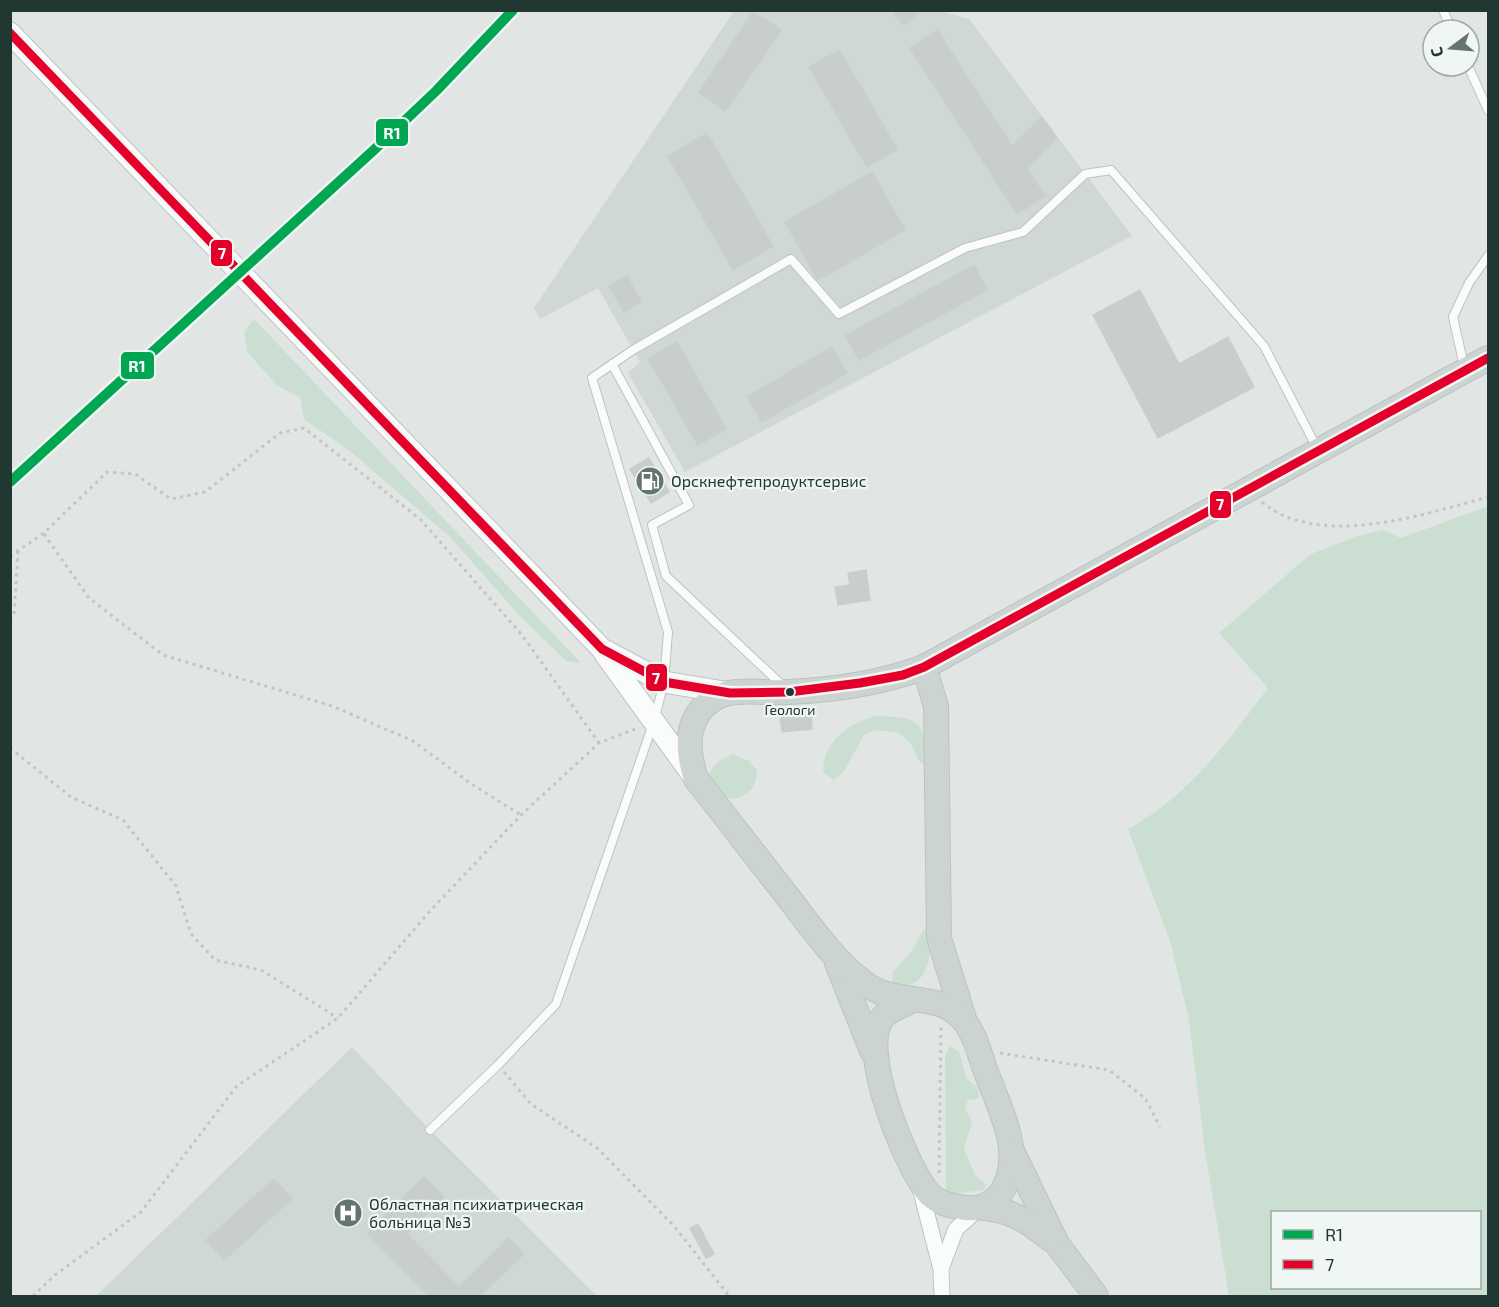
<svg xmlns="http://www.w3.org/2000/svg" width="1499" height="1307" font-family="'Exo 2',sans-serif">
	<rect width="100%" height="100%" fill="#e1e6e4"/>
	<g fill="#cfd8d4">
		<polygon points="936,10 969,19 1132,236 685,472 628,373 640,362 598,288 540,319 534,308 734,11"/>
		<polygon points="352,1047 430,1130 597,1296 96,1296"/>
	</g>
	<g fill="#cadfd1" fill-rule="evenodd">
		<polygon points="254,319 581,663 566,661 521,617 449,536 351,452 304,419 300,398 277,385 247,352 244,332"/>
		<path d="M1488,506v790h-259l-24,-145 -16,-131 -19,-79 -42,-112c61,-33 99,-87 140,-141l-49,-55 92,-79 46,-18 26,-6 18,8zM1272,1212h208v76h-208z"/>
		<path d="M875,716c49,1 49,7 54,53l-11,-9 -6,-15 -13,-12 -23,-3 -12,5 -20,36 -10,9 -11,-8c0,-31 25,-48 52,-56z"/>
		<path d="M733,754l16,7 8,10c-1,17 -8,22 -22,28l-12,-3 -15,-18c4,-14 11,-18 25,-24z"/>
		<path d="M931,928c-1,30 0,61 -39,59l1,-15 19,-21 12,-22z"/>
		<polygon points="950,1046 959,1051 966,1078 977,1087 979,1098 968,1100 965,1109 972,1122 964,1149 975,1175 986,1185 984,1190 953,1194 946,1190 945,1056"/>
	</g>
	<g fill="#c8cecc" stroke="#cacfcd" stroke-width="1.5">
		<polygon points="891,10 918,10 919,12 904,25"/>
		<polygon points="753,12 782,30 725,111 699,92"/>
		<polygon points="937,30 1012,146 1042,117 1057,138 1027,169 1045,196 1017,214 910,48"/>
		<polygon points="839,50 897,149 867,167 809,67"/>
		<polygon points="707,133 773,246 733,270 668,156"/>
		<polygon points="872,172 905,230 818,280 785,222"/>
		<polygon points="974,265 987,290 859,360 846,335"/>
		<polygon points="627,276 641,302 624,312 609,286"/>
		<polygon points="1140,290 1179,364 1228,337 1254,387 1158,438 1093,315"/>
		<polygon points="677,342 726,429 698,445 648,358"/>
		<polygon points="832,347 847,373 762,422 747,397"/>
		<polygon points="649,458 669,492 651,503 630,469"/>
		<polygon points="866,570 870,600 838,605 835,587 850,585 848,573"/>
		<polygon points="811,714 812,729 782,732 780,717"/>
		<polygon points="424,1177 444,1197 407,1234 459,1287 509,1238 524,1254 480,1296 429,1296 367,1233"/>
		<polygon points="274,1179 292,1199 224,1260 206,1240"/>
		<polygon points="698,1224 714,1254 706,1258 690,1228"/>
	</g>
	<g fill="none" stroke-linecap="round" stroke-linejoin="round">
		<g stroke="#bec3c1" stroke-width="10">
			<g id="service">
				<polyline points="1443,10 1452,30"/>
				<polyline points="1468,66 1488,110"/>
				<polyline points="612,364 689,505 652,525 666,576 783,686"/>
				<polyline points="1464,366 1453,317 1469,283 1488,256"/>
				<polyline points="430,1130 498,1065 556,1004 654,721 664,682 668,632 592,378 633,350 791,259 839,314 965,248 1023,232 1085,174 1111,170 1264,346 1318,450"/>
			</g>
		</g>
		<g stroke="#bec3c1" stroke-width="17">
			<g id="minor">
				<polyline points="920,1188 941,1269 942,1296"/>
				<polyline points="942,1266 956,1229 978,1209"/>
			</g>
		</g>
		<g stroke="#bdc4c2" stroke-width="23">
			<g id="secondary">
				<polyline points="10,33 602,649 664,682 730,693"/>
				<polyline points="605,654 694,777"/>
			</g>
		</g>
		<g stroke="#bcc3c1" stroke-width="26">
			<g id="primary">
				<polyline points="924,667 936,706 939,938 965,1022"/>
				<polyline points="837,963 872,1051"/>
				<path d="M911,1001c-10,5 -24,9 -30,19 -21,33 23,141 45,170 10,13 24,16 40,18 39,4 51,-40 43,-72 -5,-22 -15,-43 -23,-64 -6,-16 -10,-36 -21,-50 -26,-34 -69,-13 -102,-40 -30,-23 -52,-55 -75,-85 -31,-39 -61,-79 -92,-118 -9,-28 -12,-60 16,-79 20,-14 53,-6 76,-8 45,-2 94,-9 136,-25l564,-309"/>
				<polyline points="1012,1151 1057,1244 1096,1296"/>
				<path d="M984,1208c28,2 45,14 66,31"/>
			</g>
		</g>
		<g stroke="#bfc7c5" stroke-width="3" stroke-dasharray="3 4.5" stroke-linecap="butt">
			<path d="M1262,502c56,48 163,12 226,-5"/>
			<polyline points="44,534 89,598 163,655 332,706 413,741 470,783 521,815"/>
			<polyline points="10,556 44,533 107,472 135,474 171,499 205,492 280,433 304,428 420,519 522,635 599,743"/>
			<polyline points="10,620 14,615 18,551"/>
			<polyline points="10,748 71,797 123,820 176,886 191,934 215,960 261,970 338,1018"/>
			<polyline points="1000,1053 1109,1070 1145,1098 1160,1127"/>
			<polyline points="504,1072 531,1104 597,1148 674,1226 729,1296"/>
			<polyline points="939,1173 941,1026"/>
			<polyline points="33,1296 55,1275 141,1212 237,1086 338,1018 429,912 521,815 599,743 638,728"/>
		</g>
		<use href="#service" stroke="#fafbfb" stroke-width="8"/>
		<use href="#minor" stroke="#fafbfb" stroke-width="15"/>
		<use href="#secondary" stroke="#fafbfb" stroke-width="21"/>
		<use href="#primary" stroke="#ccd4d2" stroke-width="24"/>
		<g stroke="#eff6f3" stroke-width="14">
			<polyline id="bus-1" points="10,33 602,649 664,682 730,693 789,692 860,683 903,675 924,667 1488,358"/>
		</g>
		<use href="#bus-1" stroke="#e4002b" stroke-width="9"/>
		<g stroke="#eff6f3" stroke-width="15">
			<polyline id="rail-1" points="10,482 375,149 436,91 513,10"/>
		</g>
		<use href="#rail-1" stroke="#00a651" stroke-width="10"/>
	</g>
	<defs>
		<g id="fuel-disc" transform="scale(1.5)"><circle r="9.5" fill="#647570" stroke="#eff6f3"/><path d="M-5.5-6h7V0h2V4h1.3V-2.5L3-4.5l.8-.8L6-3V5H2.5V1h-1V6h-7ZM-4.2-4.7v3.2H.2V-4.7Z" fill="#fff"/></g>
		<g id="hospital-disc" transform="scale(1.5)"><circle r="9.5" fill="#647570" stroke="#eff6f3"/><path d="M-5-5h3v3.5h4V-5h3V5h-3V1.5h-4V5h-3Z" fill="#fff"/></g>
	</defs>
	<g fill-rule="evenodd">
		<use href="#fuel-disc" x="650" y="481"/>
		<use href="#hospital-disc" x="348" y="1213"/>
	</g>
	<circle fill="#213832" stroke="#eff6f3" stroke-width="2" cx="790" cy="692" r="5"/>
	<g text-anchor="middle" stroke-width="4.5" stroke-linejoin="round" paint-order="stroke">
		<g font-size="14" fill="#213832" stroke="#eff6f3">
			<text x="790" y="715">Геологи</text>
		</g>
		<g font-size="16" fill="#213832" stroke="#eff6f3" text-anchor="start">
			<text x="671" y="487">Орскнефтепродуктсервис</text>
			<text x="369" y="1210">Областная психиатрическая<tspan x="369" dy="18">больница №3</tspan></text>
		</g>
	</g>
	<g stroke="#eff6f3" stroke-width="2">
		<rect x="375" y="118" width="34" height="29" rx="6" fill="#00a651"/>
		<rect x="210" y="239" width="23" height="28" rx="6" fill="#e4002b"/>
		<rect x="120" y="351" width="35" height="29" rx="6" fill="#00a651"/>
		<rect x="1209" y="490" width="23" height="29" rx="6" fill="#e4002b"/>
		<rect x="645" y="663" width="23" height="29" rx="6" fill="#e4002b"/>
	</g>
	<g font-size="16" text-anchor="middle" font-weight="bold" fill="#fff">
		<text x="392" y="139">R1</text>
		<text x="222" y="259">7</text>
		<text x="137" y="372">R1</text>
		<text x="1220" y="510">7</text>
		<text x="656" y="684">7</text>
	</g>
	<rect width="1499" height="1307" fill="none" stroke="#213832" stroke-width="24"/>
	<rect x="1271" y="1211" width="210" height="78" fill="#eff6f3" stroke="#9daaa6" stroke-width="1.5"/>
	<rect x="1283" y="1230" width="30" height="9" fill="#00a651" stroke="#9daaa6" stroke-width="1.5"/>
	<text x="1325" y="1241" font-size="18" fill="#213832">R1</text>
	<rect x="1283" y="1260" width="30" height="9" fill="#e4002b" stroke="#9daaa6" stroke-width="1.5"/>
	<text x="1325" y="1271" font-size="18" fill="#213832">7</text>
	<g transform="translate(1451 48) rotate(254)"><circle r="28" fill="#eff6f3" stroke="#9daaa6" stroke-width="1.5"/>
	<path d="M0-4.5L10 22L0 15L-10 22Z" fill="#647570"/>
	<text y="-9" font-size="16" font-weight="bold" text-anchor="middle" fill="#213832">С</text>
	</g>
</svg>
